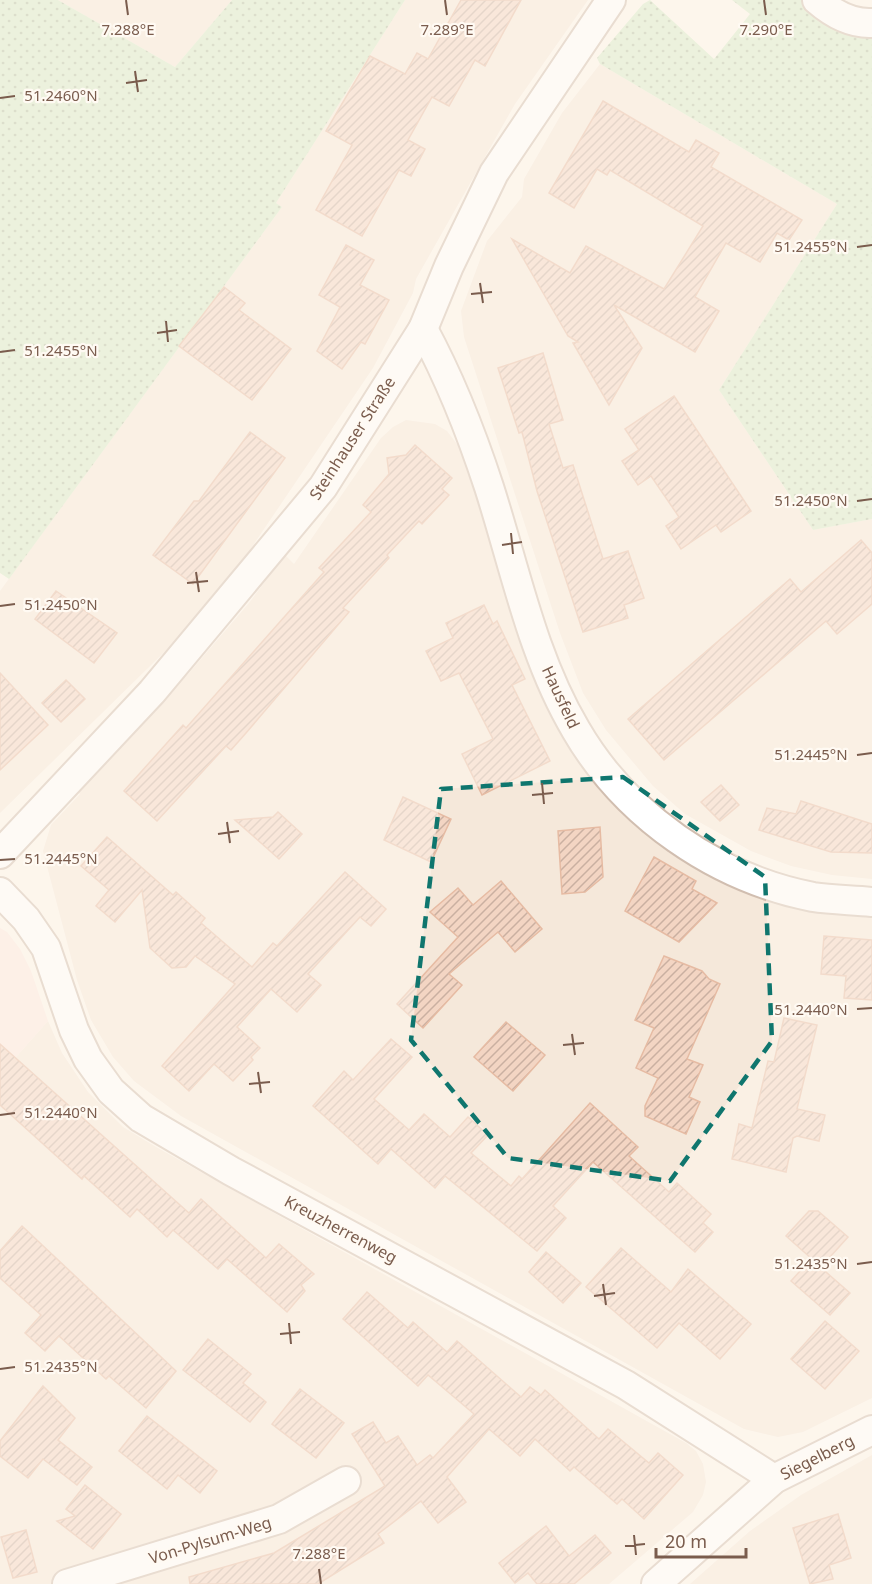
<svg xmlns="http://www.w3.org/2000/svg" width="872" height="1584" font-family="'Noto Sans',sans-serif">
	<defs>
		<pattern id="grass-dots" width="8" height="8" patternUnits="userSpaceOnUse" patternTransform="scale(1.5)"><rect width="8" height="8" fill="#d8ecc9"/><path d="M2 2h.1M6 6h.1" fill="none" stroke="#b4c2a5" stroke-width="1.8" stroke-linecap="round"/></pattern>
		<pattern id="building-hatch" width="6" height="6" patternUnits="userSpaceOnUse" patternTransform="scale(1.5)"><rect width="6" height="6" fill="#f3d5c3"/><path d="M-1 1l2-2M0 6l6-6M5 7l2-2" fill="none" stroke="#cab0a1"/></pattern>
	</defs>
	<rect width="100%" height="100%" fill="#fdf6ec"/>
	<g fill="#f5e8da">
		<polygon points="58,0 232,0 175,67"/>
		<polygon points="405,0 588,0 515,104 416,279 413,293 373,368 239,566 197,620 0,813 0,591 282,207 276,203"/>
		<polygon points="600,64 837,204 719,390 813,530 872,519 872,879 832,875 791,866 751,851 685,814 653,786 606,730 583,693 560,633 464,337 461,311 487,241 522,197 524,179 562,113"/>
		<polygon points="406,420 435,424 447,431 460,448 535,676 558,727 585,769 800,907 847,916 872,917 872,1398 803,1432 778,1437 744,1429 181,1116 134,1081 113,1057 91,1020 77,980 43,851 51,825 80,794 73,787 189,673 249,603 285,555 294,564 381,438 393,427"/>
		<polygon points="48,1021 62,1053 88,1092 123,1127 156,1147 686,1443 696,1451 703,1464 706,1482 703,1495 693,1512 609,1584 0,1584 0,1075"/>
		<polygon points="872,1455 872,1584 690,1584 750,1531 801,1495"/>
	</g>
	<polygon fill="#fde8e0" points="0,928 7,932 20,949 31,971 48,1021 0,1075"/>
	<g fill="url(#grass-dots)">
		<polygon points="0,0 58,0 175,67 232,0 405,0 276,203 282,207 9,579 0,573"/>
		<polygon points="650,0 714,59 750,14 732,0 805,0 850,36 872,33 872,519 813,530 719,390 837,204 600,64 597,58 643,4"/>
	</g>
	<g fill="url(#building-hatch)" stroke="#e6bba3" stroke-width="1.5">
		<polygon points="461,0 521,0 485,66 475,60 449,106 432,97 408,140 425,149 411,176 399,170 362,236 316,210 352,145 326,131 370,56 405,74 417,53 428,59"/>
		<polygon points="603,101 689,152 696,140 719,153 711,167 802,220 789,240 777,233 760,262 726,243 695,297 719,311 695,352 614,305 642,348 609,405 573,343 578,342 568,336 512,239 570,273 586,246 664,289 703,226 610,170 607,175 597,169 574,208 549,193"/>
		<polygon points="346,245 374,260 360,285 389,300 365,344 361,342 342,369 317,351 340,307 319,295"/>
		<polygon points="224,287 245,303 239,310 291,349 252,400 179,346"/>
		<polygon points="543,353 563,420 549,424 563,468 573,465 603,559 628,551 644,598 624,605 628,618 583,632 537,491 522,432 519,433 498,368"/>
		<polygon points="674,396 751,511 721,532 716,525 681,549 666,526 679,517 651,476 638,485 622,461 639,450 625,429"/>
		<polygon points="250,432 285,458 193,584 153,555 194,501 199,501"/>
		<polygon points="415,445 452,478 442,489 449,495 422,524 419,521 387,555 389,558 343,608 349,612 246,733 231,750 226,746 157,821 124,791 183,725 186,728 324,572 319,568 371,512 363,505 389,474 387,458 406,455"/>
		<polygon points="861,540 872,553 872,604 837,634 826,621 664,760 628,719 790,579 801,592"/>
		<polygon points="56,591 117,633 94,663 35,619"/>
		<polygon points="484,605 493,624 497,621 525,679 512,685 550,761 482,795 462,754 493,739 459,673 441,681 426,651 453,638 446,623"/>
		<polygon points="0,673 48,725 0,770"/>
		<polygon points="66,680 85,699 61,722 42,703"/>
		<polygon points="721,785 739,805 720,821 701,802"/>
		<polygon points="403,797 451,819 431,862 384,840"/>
		<polygon points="801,801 872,824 872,853 831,852 759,830 767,808 796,814"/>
		<polygon points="278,812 302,834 279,859 235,820 273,817"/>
		<polygon points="600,827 603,877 585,892 562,894 558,831"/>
		<polygon points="107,837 173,895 176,892 205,918 201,923 252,967 273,943 277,946 345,872 386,909 371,926 360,917 308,974 321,985 297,1012 271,989 237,1027 260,1048 251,1057 253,1060 233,1081 214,1064 189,1091 162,1066 235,984 195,956 186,967 172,968 150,948 142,890 115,922 96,906 109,890 81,866"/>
		<polygon points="654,857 696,881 692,889 717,903 679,942 625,911"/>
		<polygon points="501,881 542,929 515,952 498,932 449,974 462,985 423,1028 397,1004 458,937 430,912 458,888 473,905"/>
		<polygon points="824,936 872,940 872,1000 844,998 846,976 821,974"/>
		<polygon points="664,956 702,971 709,979 720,984 687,1059 703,1065 689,1097 700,1102 686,1134 645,1116 645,1106 658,1078 636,1068 654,1028 635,1020"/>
		<polygon points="784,1018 817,1025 797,1109 825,1115 819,1141 797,1136 793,1138 786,1172 732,1159 739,1124 752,1128 768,1061 774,1062"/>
		<polygon points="506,1022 545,1055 513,1091 474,1057"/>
		<polygon points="391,1039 412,1057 374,1099 409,1130 424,1114 450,1137 468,1117 488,1135 471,1153 511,1186 519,1176 522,1179 590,1103 638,1147 629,1156 669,1192 677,1183 711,1214 703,1223 713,1232 695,1252 593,1162 553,1206 566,1218 537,1251 445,1176 435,1188 391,1149 378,1164 313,1106 344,1071 353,1080"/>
		<polygon points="0,1044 189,1213 201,1199 266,1258 279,1244 314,1274 301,1285 305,1291 287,1312 227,1259 218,1269 173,1230 167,1237 137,1209 130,1217 84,1176 82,1179 0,1105"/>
		<polygon points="809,1211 818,1211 848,1237 821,1267 786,1236"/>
		<polygon points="22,1226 176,1371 146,1408 109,1376 106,1379 59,1336 45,1351 25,1333 41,1315 0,1278 0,1251"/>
		<polygon points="621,1248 671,1292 688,1269 751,1324 720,1359 679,1323 657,1348 586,1287"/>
		<polygon points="546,1252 581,1283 563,1303 529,1272"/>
		<polygon points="811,1259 850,1293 830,1315 791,1281"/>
		<polygon points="367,1292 408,1328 413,1322 447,1352 457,1341 521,1397 530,1387 541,1395 545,1390 599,1439 608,1429 649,1463 658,1453 683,1475 644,1519 622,1499 617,1504 574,1467 570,1471 535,1439 520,1456 489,1429 447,1477 466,1502 438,1523 421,1501 378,1534 384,1543 318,1584 190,1584 189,1577 274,1553 385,1486 352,1434 373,1422 386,1443 398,1436 417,1465 430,1455 433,1458 474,1414 428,1375 418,1386 343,1319"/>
		<polygon points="825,1321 859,1351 825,1389 791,1359"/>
		<polygon points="208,1339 251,1374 243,1383 266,1402 250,1422 183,1370"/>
		<polygon points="43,1386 75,1418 58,1440 92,1467 77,1485 43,1459 28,1478 0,1456 0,1441"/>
		<polygon points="300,1389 344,1423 316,1458 272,1424"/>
		<polygon points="147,1416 217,1471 200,1493 178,1475 167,1489 119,1451"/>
		<polygon points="85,1485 121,1514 93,1549 57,1521 75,1516 66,1509"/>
		<polygon points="838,1514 851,1558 829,1565 833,1579 810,1584 793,1528"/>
		<polygon points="546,1526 569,1556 595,1535 611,1553 574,1584 537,1584 528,1573 515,1583 499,1563"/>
		<polygon points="26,1530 37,1572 13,1578 1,1537"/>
	</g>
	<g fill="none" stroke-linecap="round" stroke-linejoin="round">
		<g stroke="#d1beb0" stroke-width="32">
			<g id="minor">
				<path d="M817,0c15,13 34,24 55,23"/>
				<path d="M423,329c27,50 48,103 66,158 26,81 43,169 87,243 50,86 140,148 237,167 19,3 40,3 59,5"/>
				<polyline points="0,854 152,692 323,487 423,329 449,266 494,173 611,0"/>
				<polyline points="0,892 26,919 46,948 74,1030 88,1059 111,1091 141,1118 231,1171 626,1385 774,1479"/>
				<polyline points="67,1584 279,1519 346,1481"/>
				<polyline points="656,1584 774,1479 872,1430"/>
			</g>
		</g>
		<use href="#minor" stroke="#fff" stroke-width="28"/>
	</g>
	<path d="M0 0H872V1584H0ZM623,777l142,100 7,164 -102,140 -162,-23 -97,-118 30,-251z" fill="#fdf6ec" fill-opacity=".55" fill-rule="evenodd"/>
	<path fill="none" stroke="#0f766e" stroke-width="4.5" stroke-dasharray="12 8" stroke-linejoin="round" d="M623,777l142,100 7,164 -102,140 -162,-23 -97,-118 30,-251z"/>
	<path fill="none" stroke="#7a5c4d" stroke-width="2" d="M126,0l2,15M445,0l2,15M764,0l2,15M135,71l3,21M126,83l21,-3M0,98l15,-2M857,247l15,-2M480,283l3,20M471,294l21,-2M166,321l2,21M157,333l20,-3M0,352l15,-2M857,501l15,-2M511,533l2,21M502,545l20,-3M196,572l3,20M187,583l21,-2M0,606l15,-2M857,755l15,-2M542,783l2,21M532,795l21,-2M227,822l3,21M218,834l21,-3M0,860l15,-1M857,1009l15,-1M572,1034l3,21M563,1045l21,-2M258,1072l3,21M249,1084l21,-2M0,1115l15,-2M857,1264l15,-2M603,1284l3,21M594,1296l21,-3M289,1323l2,21M280,1334l20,-2M0,1369l15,-2M634,1535l2,20M625,1546l20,-2M319,1569l2,15"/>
	<g text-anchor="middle" stroke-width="4.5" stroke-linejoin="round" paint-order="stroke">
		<g font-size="16" fill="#7a5c4d" stroke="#fffaf3">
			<text transform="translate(352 438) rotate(-57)" y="6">Steinhauser Straße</text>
			<text transform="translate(561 697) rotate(65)" y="6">Hausfeld</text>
			<text transform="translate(341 1229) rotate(28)" y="6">Kreuzherrenweg</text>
			<text transform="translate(817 1457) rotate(-27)" y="6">Siegelberg</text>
			<text transform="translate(210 1540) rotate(-17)" y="6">Von-Pylsum-Weg</text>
		</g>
	</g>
	<g font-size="15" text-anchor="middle" fill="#7a5c4d" stroke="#fffaf3" stroke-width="4.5" stroke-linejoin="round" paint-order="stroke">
		<text x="128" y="35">7.288°E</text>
		<text x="447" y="35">7.289°E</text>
		<text x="766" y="35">7.290°E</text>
		<text x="61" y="101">51.2460°N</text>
		<text x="811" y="252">51.2455°N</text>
		<text x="61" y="356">51.2455°N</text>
		<text x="811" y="506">51.2450°N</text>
		<text x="61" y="610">51.2450°N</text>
		<text x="811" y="760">51.2445°N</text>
		<text x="61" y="864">51.2445°N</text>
		<text x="811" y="1015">51.2440°N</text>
		<text x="61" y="1118">51.2440°N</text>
		<text x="811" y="1269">51.2435°N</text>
		<text x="61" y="1372">51.2435°N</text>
		<text x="319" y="1559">7.288°E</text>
	</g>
	<path d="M656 1548v9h90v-9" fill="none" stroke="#7a5c4d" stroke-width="3"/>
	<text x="665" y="1548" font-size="18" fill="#7a5c4d" stroke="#fffaf3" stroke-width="4.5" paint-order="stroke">20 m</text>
</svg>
